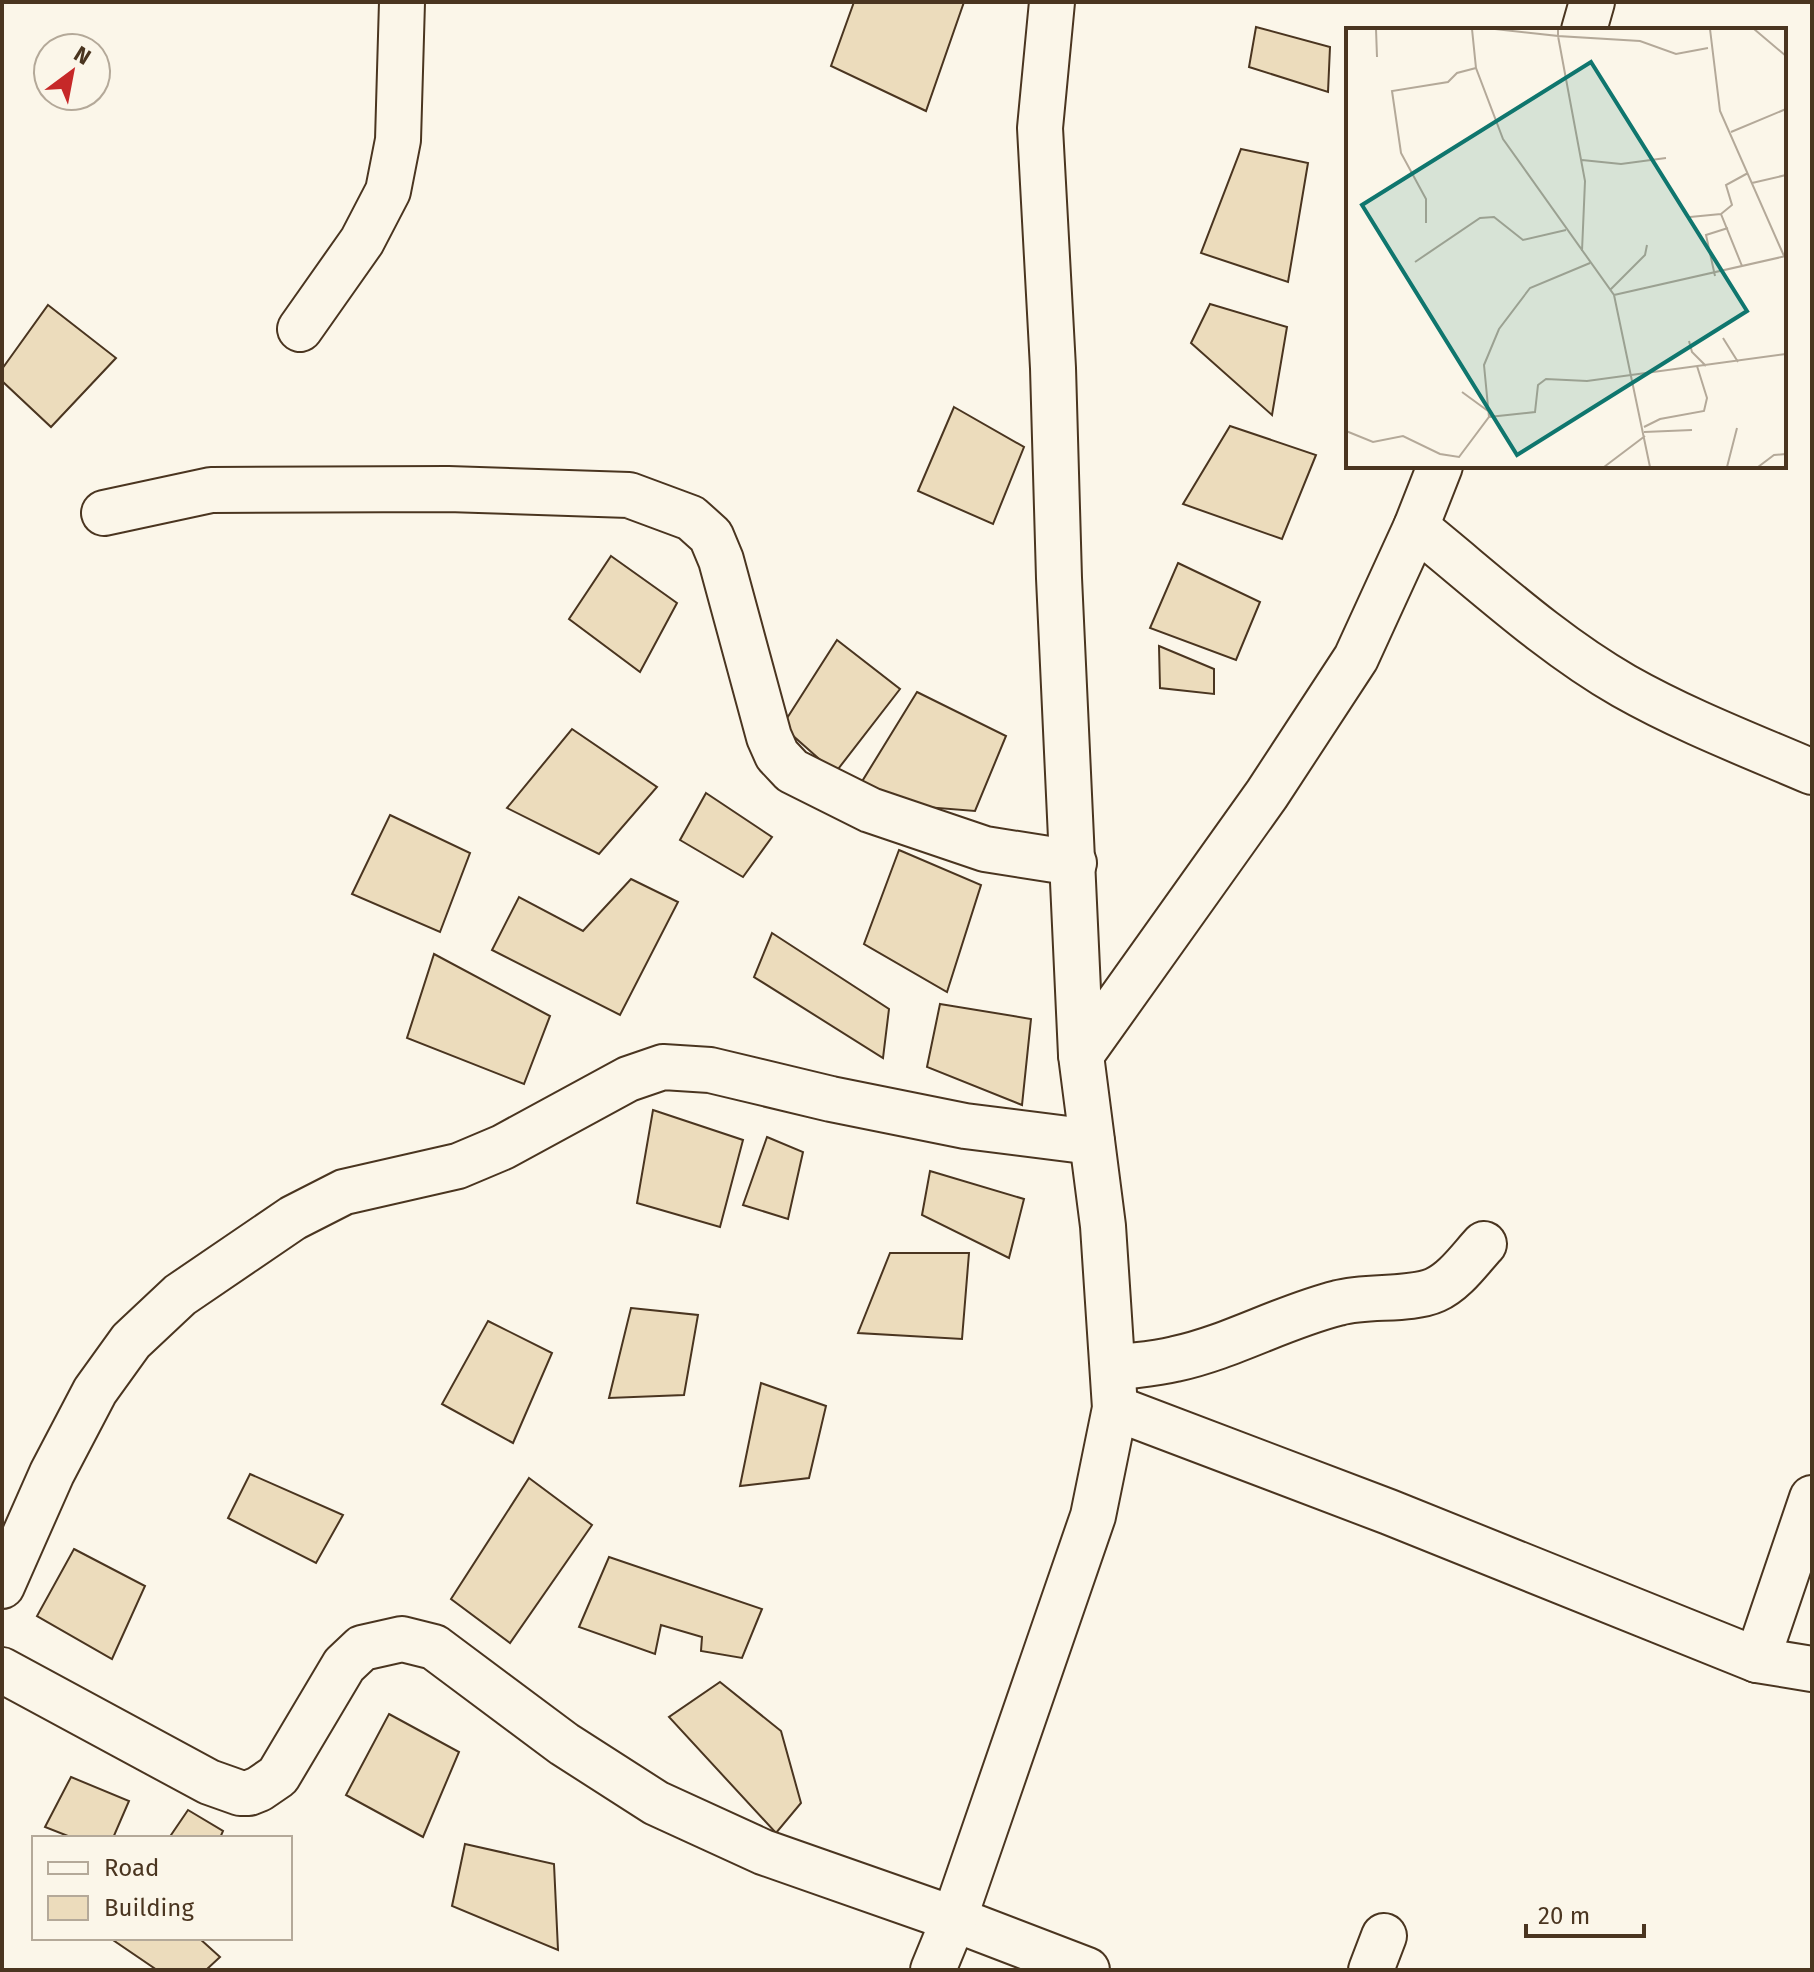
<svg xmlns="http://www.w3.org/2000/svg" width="1814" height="1972" font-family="'Fira Sans',sans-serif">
	<rect width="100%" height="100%" fill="#fbf6e9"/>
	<g fill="#ecdcbc" stroke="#4a3520" stroke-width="2">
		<polygon points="854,2 964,2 926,111 831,66"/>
		<polygon points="1256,27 1330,47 1328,92 1249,67"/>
		<polygon points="1241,149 1308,163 1288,282 1201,253"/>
		<polygon points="1210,304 1287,327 1272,415 1191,343"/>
		<polygon points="48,305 116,358 51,427 2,381 2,369"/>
		<polygon points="954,407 1024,447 993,524 918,491"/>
		<polygon points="1230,426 1316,455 1282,539 1183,504"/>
		<polygon points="611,556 677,603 640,672 569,619"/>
		<polygon points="1178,563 1260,602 1236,660 1150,628"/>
		<polygon points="837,640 900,689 835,773 782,726"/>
		<polygon points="1159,646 1214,669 1214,694 1160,688"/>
		<polygon points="917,692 1006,736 975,811 850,801"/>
		<polygon points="572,729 657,787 599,854 507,808"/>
		<polygon points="706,793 772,837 743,877 680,840"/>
		<polygon points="390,815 470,853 440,932 352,894"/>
		<polygon points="899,850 981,885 947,992 864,944"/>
		<polygon points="631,879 678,902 620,1015 492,950 519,897 583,931"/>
		<polygon points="772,933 889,1009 883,1058 754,977"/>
		<polygon points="434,954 550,1016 524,1084 407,1038"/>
		<polygon points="940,1004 1031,1019 1022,1105 927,1067"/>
		<polygon points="653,1110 743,1140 720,1227 637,1203"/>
		<polygon points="767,1137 803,1152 788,1219 743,1205"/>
		<polygon points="930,1171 1024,1199 1009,1258 922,1215"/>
		<polygon points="890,1253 969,1253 962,1339 858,1333"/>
		<polygon points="631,1308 698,1315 684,1395 609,1398"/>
		<polygon points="488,1321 552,1353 513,1443 442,1404"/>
		<polygon points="761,1383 826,1406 809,1478 740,1486"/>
		<polygon points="250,1474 343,1515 316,1563 228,1518"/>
		<polygon points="529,1478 592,1525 510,1643 451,1599"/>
		<polygon points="74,1549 145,1586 112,1659 37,1616"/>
		<polygon points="609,1557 762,1609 742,1658 701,1651 702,1637 661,1625 655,1654 579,1627"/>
		<polygon points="720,1682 781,1731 801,1803 776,1833 669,1717"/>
		<polygon points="389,1714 459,1752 423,1837 346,1795"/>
		<polygon points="71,1777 129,1801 113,1838 73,1838 45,1827"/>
		<polygon points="188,1810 223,1831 220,1838 169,1838"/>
		<polygon points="465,1844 554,1864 558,1950 452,1906"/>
		<polygon points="110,1938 199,1938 220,1957 206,1970 157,1970"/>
	</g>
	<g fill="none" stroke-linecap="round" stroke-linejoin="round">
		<g stroke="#4a3520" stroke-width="48">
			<g id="minor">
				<polyline points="1584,30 1592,2"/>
				<polyline points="300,329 362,241 388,191 398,140 402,2"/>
				<polyline points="104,513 211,490 448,489 629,495 691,518 711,536 721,560 769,737 777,755 792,771 870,810 985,849 1074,863"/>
				<path d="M1416,527c67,54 133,116 208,159 60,34 125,59 188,86"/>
				<polyline points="1081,1055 1267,794 1356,658 1416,527 1440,466"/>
				<path d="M1114,1368c20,-3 41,-4 61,-9 56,-12 107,-42 163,-56 29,-8 73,-2 97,-13 20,-9 35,-31 49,-46"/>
				<polyline points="1115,1408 1389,1512 1757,1660 1812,1669"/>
				<polyline points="2,1586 52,1473 95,1391 131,1341 180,1295 293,1218 344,1192 458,1166 503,1147 628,1079 663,1067 710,1070 831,1099 965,1126 1092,1142"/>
				<polyline points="1757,1660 1812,1498"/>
				<polyline points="2,1670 209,1782 240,1793 249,1793 259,1789 278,1776 344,1665 362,1648 402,1639 434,1647 564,1744 656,1803 763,1852 954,1919 1087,1970"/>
				<polyline points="933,1970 954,1919 1093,1516 1115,1408 1103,1226 1081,1055 1059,578 1053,368 1040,128 1052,2"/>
				<polyline points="1371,1970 1384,1936"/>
			</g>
		</g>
		<use href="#minor" stroke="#fbf6e9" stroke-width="44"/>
	</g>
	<g transform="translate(1346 28)">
		<rect width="440" height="440" fill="#fbf6e9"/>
		<path fill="none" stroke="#b4a999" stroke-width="2" d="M30,1l1,28M126,1l4,39 27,71 111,156 36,172M149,1l63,7 27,145 -3,70M212,1v7l82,5 36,13 32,-6M364,1l10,82 64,145M408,1l32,27M385,104l55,-23M236,132l39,4 45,-6M406,155l34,-8M344,189l31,-3M80,195v-24l-25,-46 -9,-62 56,-9 9,-9 19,-5M69,234l65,-44 14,-1 29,23 43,-10M396,238l-21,-52 11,-9 -6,-20 22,-12M369,248l-9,-41 22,-7M264,262l35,-35 2,-10M268,267l172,-39M377,310l15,24M343,313l3,11 14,14M116,364l26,19M143,389l-5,-52 15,-36 31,-41 60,-25M298,399l16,-8 44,-8 3,-13 -10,-32M0,403l27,11 30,-6 37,18 19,3 30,-40 46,-5 3,-27 8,-6 41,2 199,-27M298,404l48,-2M258,439l41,-31M381,439l10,-39M412,439l16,-12 12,-1"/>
		<path fill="#0f766e" fill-opacity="0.15" stroke="#0f766e" stroke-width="4" d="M245,34l156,249 -230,144 -155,-250z"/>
		<rect width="440" height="440" fill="none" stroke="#4a3520" stroke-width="4"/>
	</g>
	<rect width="1814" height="1972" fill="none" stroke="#4a3520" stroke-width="8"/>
	<rect x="32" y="1836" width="260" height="104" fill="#fbf6e9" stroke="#b4a999" stroke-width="2"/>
	<rect x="48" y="1862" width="40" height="12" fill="#fbf6e9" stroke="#b4a999" stroke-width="2"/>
	<text x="104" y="1876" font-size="24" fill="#4a3520">Road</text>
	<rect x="48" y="1896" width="40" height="24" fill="#ecdcbc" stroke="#b4a999" stroke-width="2"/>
	<text x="104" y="1916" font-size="24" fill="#4a3520">Building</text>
	<g transform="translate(72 72) rotate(32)"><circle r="38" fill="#fbf6e9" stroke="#b4a999" stroke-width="2"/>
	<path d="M0-6L14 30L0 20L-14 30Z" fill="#c62828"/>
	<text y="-12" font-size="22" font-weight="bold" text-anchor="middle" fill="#4a3520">N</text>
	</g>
	<path d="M1526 1924v12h118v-12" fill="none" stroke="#4a3520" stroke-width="4"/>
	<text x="1538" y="1924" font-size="24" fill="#4a3520" stroke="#fbf6e9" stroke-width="6" paint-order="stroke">20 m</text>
</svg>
